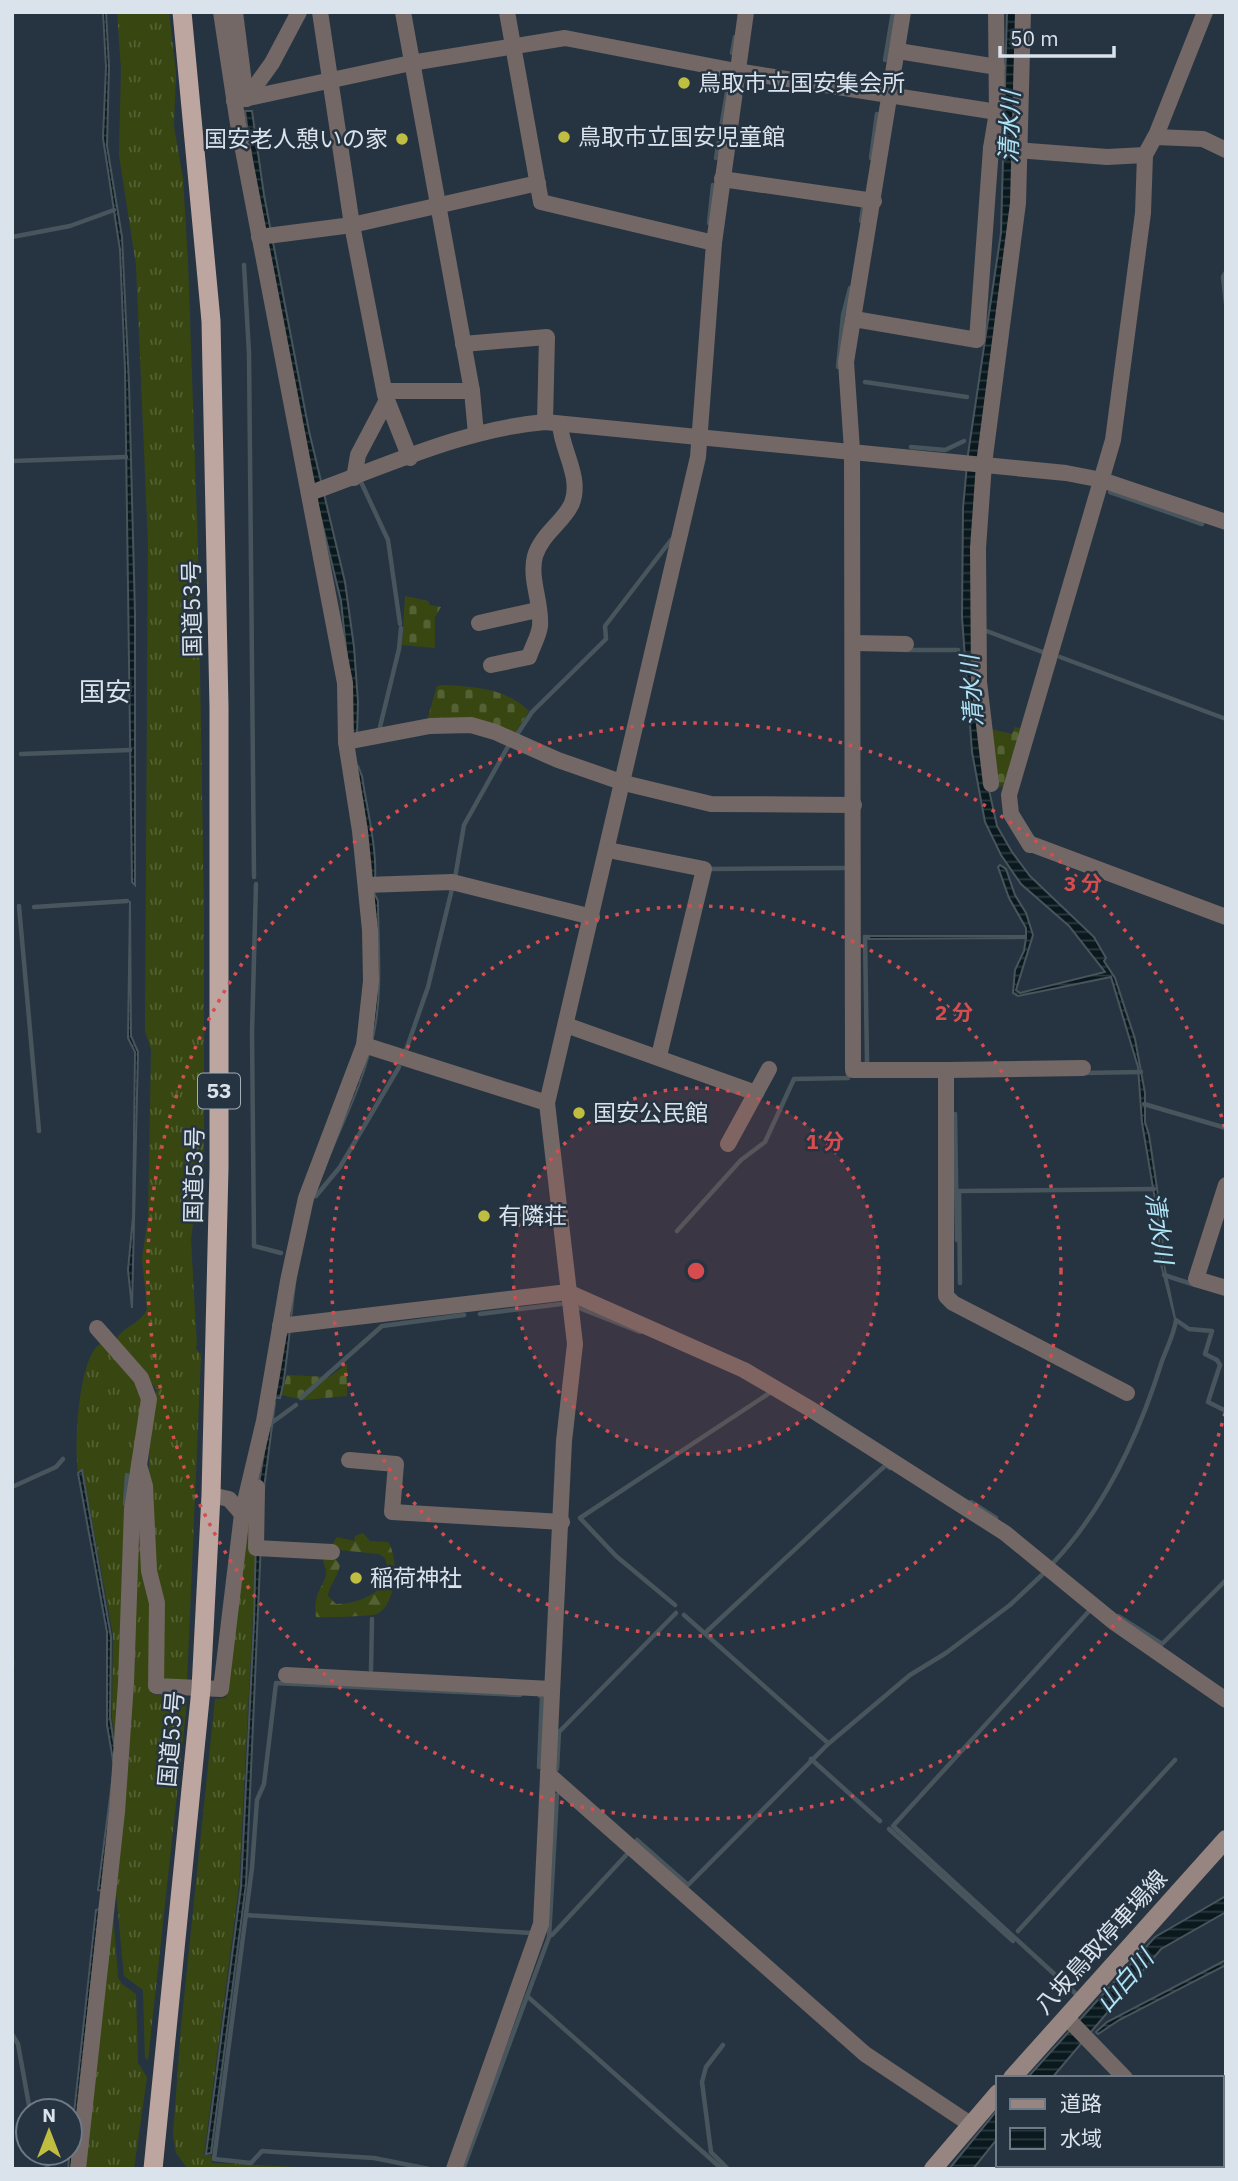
<svg xmlns="http://www.w3.org/2000/svg" width="1238" height="2181" font-family="'IBM Plex Sans','Noto Sans JP',sans-serif">
	<defs>
		<pattern id="grass-tufts" width="24" height="20" patternUnits="userSpaceOnUse" patternTransform="scale(1.75)"><rect width="24" height="20" fill="#384711"/><path d="M3 7l-1-3M5 7V3M7 7l1-3M15 17l-1-3M17 17v-4M19 17l1-3" fill="none" stroke="#546134"/></pattern>
		<pattern id="forest-firs" width="22" height="20" patternUnits="userSpaceOnUse" patternTransform="scale(1.75)"><rect width="22" height="20" fill="#384711"/><path d="M5 1l3.5 6h-7zM16 11l3.5 6h-7z" fill="#546134"/></pattern>
		<pattern id="cemetery-stones" width="16" height="16" patternUnits="userSpaceOnUse" patternTransform="scale(1.75)"><rect width="16" height="16" fill="#384711"/><path d="M2 7V4a2 2 0 0 1 4 0v3zM10 15v-3a2 2 0 0 1 4 0v3z" fill="#546134"/></pattern>
		<pattern id="water-rules" width="6" height="5" patternUnits="userSpaceOnUse" patternTransform="scale(1.75)"><rect width="6" height="5" fill="#09191e"/><path d="M0 2.5h6" fill="none" stroke="#2c3a3f"/></pattern>
	</defs>
	<rect width="100%" height="100%" fill="#263442"/>
	<g fill="url(#grass-tufts)">
		<path d="M117,12h52l7,61 -2,53 9,53 5,83 10,286 6,365v260l-5,-2 -8,69 6,106 -2,1 6,8 -14,327 -19,-1 -7,-4c-7,-96 -22,-193 -4,-287l-41,-50c7,-14 25,-16 31,-31l-5,-51 6,-40 3,-168 -6,-20 3,-488 -12,-277 -17,-110 2,-86z"/>
		<path d="M101,1343l37,39 6,16 -26,360 -6,-40 1,-83 -30,-165 -5,2c-4,-25 0,-116 23,-129z"/>
		<polygon points="136,1486 154,1644 151,1694 185,1697 187,1702 148,2060 145,2058 143,1990 124,1976 115,1882"/>
		<polygon points="253,1496 256,1552 239,1885 204,2155 211,2155 212,2163 341,2169 188,2169 176,2153 173,2135 181,2027 215,1699 226,1698 238,1579"/>
		<polygon points="113,1914 118,1977 122,1984 136,1994 138,2063 147,2077 134,2169 82,2169"/>
	</g>
	<path fill="url(#forest-firs)" d="M363,1533l7,8 18,1c11,15 9,63 -11,72 -4,2 -56,4 -61,3 -4,-26 11,-33 10,-45 0,-4 -2,-7 -3,-11l5,-5h5l7,9c-2,12 -11,20 -12,31l8,8c26,0 60,-15 49,-46l-6,-4 -50,-5 8,-12 17,4 1,-5z"/>
	<g fill="url(#cemetery-stones)">
		<polygon points="405,596 428,601 430,605 441,607 435,617 435,648 402,645"/>
		<path d="M444,685c32,2 61,3 85,26l-16,26 -87,-13 11,-38z"/>
		<polygon points="1015,727 1024,729 1006,786 996,787 986,728 1012,734"/>
		<polygon points="347,1364 347,1396 304,1400 281,1395 287,1375 329,1377"/>
	</g>
	<g fill="url(#water-rules)" stroke="#48555c" stroke-width="2">
		<polygon points="103,12 106,12 109,66 107,146 122,237 129,384 135,614 135,885 132,882 125,369 120,250 103,138 106,67"/>
		<polygon points="1007,12 1019,12 1017,179 980,455 983,763 997,826 1012,852 1030,876 1094,937 1106,958 1104,961 1115,978 1135,1039 1145,1093 1145,1122 1149,1135 1162,1221 1163,1260 1176,1323 1160,1260 1159,1223 1142,1123 1138,1067 1111,977 1018,996 1013,993 1015,970 1024,951 1026,938 864,939 864,936 1026,936 1026,928 1009,898 998,867 1000,865 1006,869 1015,895 1026,913 1033,935 1016,990 1020,993 1105,972 1069,926 1021,884 1001,855 985,822 972,752 962,617 963,508 968,454 1001,233"/>
		<polygon points="245,111 252,111 264,195 309,431 345,582 354,647 358,702 357,735 350,736 351,696 341,601 317,502 258,204"/>
		<path d="M354,766h4l4,10c4,30 19,86 11,115l5,10c0,44 5,87 -4,132 -12,63 -48,118 -65,179 -16,55 -17,116 -26,173l-3,13 -6,-1 25,-160 74,-227z"/>
		<polygon points="130,901 131,1036 138,1052 132,1308 128,1270 133,1217 135,1052 128,1038"/>
		<polygon points="272,1402 275,1403 263,1496 246,1884 211,2153 206,2154 241,1887 254,1622 257,1496"/>
		<polygon points="82,1470 111,1637 110,1718 115,1750 103,1891 98,1890 114,1766 107,1725 107,1632 78,1473"/>
		<polygon points="1226,1896 1226,1912 1161,1949 1052,2078 1027,2078 1155,1937"/>
		<polygon points="103,1908 73,2169 68,2169 96,1910"/>
		<polygon points="1226,1960 1226,1965 1119,2020 1098,2034 1096,2032 1107,2022"/>
		<polygon points="998,2109 998,2138 973,2169 949,2169"/>
	</g>
	<g fill="none" stroke-linecap="round" stroke-linejoin="round">
		<g stroke="#48555c" stroke-width="4.5">
			<polyline points="732,53 735,37"/>
			<polyline points="885,60 893,12"/>
			<polyline points="716,158 727,92"/>
			<polyline points="871,158 877,114"/>
			<polyline points="861,221 863,208"/>
			<polyline points="709,223 713,185"/>
			<polyline points="12,237 70,226 114,210"/>
			<polyline points="244,265 249,353 254,877"/>
			<polyline points="1226,272 1223,277 1226,304"/>
			<polyline points="838,367 843,315 850,288"/>
			<polyline points="865,382 967,397"/>
			<polyline points="911,447 945,450 964,441"/>
			<polyline points="12,461 126,457"/>
			<polyline points="361,482 388,540 400,624"/>
			<polyline points="1110,492 1202,524"/>
			<polyline points="984,630 1045,653"/>
			<polyline points="905,650 958,650"/>
			<polyline points="1060,657 1226,719"/>
			<polyline points="379,731 399,649 401,628"/>
			<polyline points="516,736 532,712 606,639 605,626 671,540"/>
			<polyline points="21,754 130,750"/>
			<polyline points="709,869 846,868"/>
			<polyline points="455,878 464,825 510,743"/>
			<polyline points="256,884 252,1032 254,1242 254,1246 281,1253"/>
			<polyline points="19,906 39,1131"/>
			<polyline points="34,907 127,901"/>
			<polyline points="405,1053 428,987 452,889"/>
			<polyline points="867,1062 865,937 868,937"/>
			<polyline points="1084,1073 1141,1072"/>
			<polyline points="1144,1104 1226,1128"/>
			<polyline points="955,1114 957,1240"/>
			<polyline points="316,1196 340,1167 399,1067"/>
			<polyline points="677,1231 741,1160 765,1142 794,1079 848,1078 848,1069"/>
			<polyline points="1164,1275 1195,1285"/>
			<polyline points="960,1283 959,1191 1154,1189"/>
			<polyline points="579,1308 640,1332"/>
			<polyline points="480,1314 561,1304"/>
			<polyline points="301,1398 382,1326 464,1315"/>
			<polyline points="270,1424 296,1405"/>
			<polyline points="12,1487 56,1467 63,1459"/>
			<polyline points="971,1502 996,1518"/>
			<polyline points="125,1504 127,1475"/>
			<path d="M1053,1563c53,-56 86,-128 109,-202 5,-13 12,-27 14,-41l13,9 23,2 -7,23 12,6 3,5 -12,37 18,9"/>
			<polyline points="675,1605 616,1556 580,1518 771,1392"/>
			<polyline points="684,1615 828,1743"/>
			<polyline points="1118,1616 1162,1644 1226,1580"/>
			<polyline points="705,1633 877,1473 886,1465 890,1468"/>
			<polyline points="12,1660 12,1666"/>
			<polyline points="371,1670 372,1619"/>
			<polyline points="811,1759 880,1821"/>
			<polyline points="539,1767 542,1696 540,1696"/>
			<polyline points="557,1769 559,1732 676,1613"/>
			<polyline points="889,1829 1013,1941"/>
			<polyline points="637,1840 688,1885 828,1744 910,1675 946,1653 1010,1605 1043,1574"/>
			<polyline points="246,1915 531,1933"/>
			<polyline points="1018,1931 1175,1760"/>
			<polyline points="549,1934 552,1935 629,1852"/>
			<polyline points="1075,1993 893,1826 1091,1609"/>
			<polyline points="527,1996 722,2169"/>
			<polyline points="12,2034 18,2044 30,2111"/>
			<polyline points="723,2045 706,2067 702,2082 711,2152 728,2169"/>
			<polyline points="42,2153 48,2169"/>
			<polyline points="429,2169 374,2158 276,2152 262,2151 251,2163 214,2159 252,1868 257,1800 264,1784 276,1683 520,1695"/>
			<polyline points="463,2169 549,1937 557,1795"/>
		</g>
		<g stroke="#736865" stroke-width="16">
			<polyline points="235,12 246,99"/>
			<polyline points="320,12 352,225 385,395 410,458"/>
			<polyline points="403,12 472,391 476,434"/>
			<polyline points="507,12 541,202 714,243"/>
			<polyline points="903,12 846,362 852,450 853,1070 946,1070 946,1296 953,1303 1127,1393"/>
			<polyline points="898,51 997,67"/>
			<polyline points="246,99 272,63 299,12"/>
			<polyline points="234,101 411,63 565,38 736,71 997,112"/>
			<polyline points="1156,137 1203,139 1226,150"/>
			<polyline points="991,148 1107,157 1145,155 1157,133 1205,12"/>
			<polyline points="722,179 874,201"/>
			<polyline points="259,237 352,225 538,183"/>
			<polyline points="854,319 977,340 991,148 997,112 996,12"/>
			<polyline points="463,344 547,337 545,422"/>
			<polyline points="385,391 472,391"/>
			<polyline points="354,478 358,455 387,400"/>
			<path d="M310,493c76,-27 154,-64 235,-71l521,51 36,7 124,42"/>
			<polyline points="479,623 537,610"/>
			<polyline points="853,643 906,644"/>
			<path d="M491,665l38,-8c3,-10 10,-21 11,-31 2,-23 -11,-47 -5,-70 7,-23 30,-35 37,-53 10,-26 -11,-54 -12,-79"/>
			<polyline points="346,742 430,726 471,725 495,732 558,760 624,783 711,804 854,805"/>
			<polyline points="991,784 979,682 978,548 984,464 1018,203 1023,12"/>
			<polyline points="1031,844 1226,917"/>
			<polyline points="1030,845 1011,814 1009,795 1113,440 1143,213 1145,155"/>
			<polyline points="608,850 704,869 659,1056"/>
			<polyline points="366,885 452,882 592,917"/>
			<polyline points="566,1025 756,1093"/>
			<polyline points="364,1045 547,1103"/>
			<polyline points="946,1070 1083,1068"/>
			<polyline points="728,1144 769,1069"/>
			<polyline points="1226,1185 1196,1279 1226,1288"/>
			<polyline points="280,1326 568,1292 744,1370 812,1410 1005,1533 1115,1623 1226,1700"/>
			<polyline points="97,1328 141,1378 149,1399 139,1465 145,1486 149,1571 157,1603 156,1686 221,1689 242,1514"/>
			<polyline points="349,1460 396,1464 392,1512 562,1522"/>
			<polyline points="257,1487 256,1548 332,1552"/>
			<polyline points="211,1495 229,1499 242,1514 264,1421 288,1281 306,1198 364,1045 371,981 370,930 360,831 346,742 345,683 238,124 221,12"/>
			<polyline points="286,1675 551,1689"/>
			<polyline points="548,1774 865,2054 970,2124"/>
			<polyline points="1067,2018 1125,2078"/>
			<polyline points="1190,2165 1193,2169"/>
			<polyline points="78,2169 117,1812 126,1683 132,1509 139,1465"/>
			<polyline points="454,2169 541,1924 564,1441 575,1344 547,1103 698,457 714,243 746,12"/>
		</g>
		<g stroke="#978581" stroke-width="18">
			<polyline points="1012,2078 1226,1839"/>
			<polyline points="933,2169 998,2093"/>
		</g>
		<polyline stroke="#bea6a0" stroke-width="19" points="153,2169 201,1689 211,1495 219,1168 219,707 211,321 182,12"/>
	</g>
	<circle cx="696" cy="1271" r="183" fill="#d74d4f" fill-opacity=".12"/>
	<g fill="none" stroke="#d74d4f" stroke-width="3.5" stroke-dasharray="3.5 7">
		<circle cx="696" cy="1271" r="183"/>
		<circle cx="696" cy="1271" r="365"/>
		<path d="M1225 1413A548 548 0 1 1 1225 1129"/>
	</g>
	<g fill="#c0be41" stroke="#263442" stroke-width="2.5">
		<circle cx="684" cy="83" r="7"/>
		<circle cx="564" cy="137" r="7"/>
		<circle cx="402" cy="139" r="7"/>
		<circle cx="579" cy="1113" r="7"/>
		<circle cx="484" cy="1216" r="7"/>
		<circle cx="356" cy="1578" r="7"/>
	</g>
	<g text-anchor="middle" stroke-width="5" stroke-linejoin="round" paint-order="stroke">
		<rect fill="#263442" stroke="#a4aeb9" stroke-width="2" x="198" y="1073.5" width="42" height="35" rx="5"/>
		<g font-size="21" font-weight="bold" fill="#dae2ec">
			<text x="219" y="1098">53</text>
		</g>
		<g font-size="23" fill="#dae2ec" stroke="#263442" text-anchor="start">
			<text x="698" y="91">鳥取市立国安集会所</text>
			<text x="578" y="145">鳥取市立国安児童館</text>
			<text x="388" y="147" text-anchor="end">国安老人憩いの家</text>
			<text x="593" y="1121">国安公民館</text>
			<text x="498" y="1224">有隣荘</text>
			<text x="370" y="1586">稲荷神社</text>
		</g>
		<g font-size="23" fill="#dae2ec" stroke="#263442">
			<text transform="translate(192 609) rotate(-91)" y="8">国道53号</text>
			<text transform="translate(194 1175) rotate(-89)" y="8">国道53号</text>
			<text transform="translate(171 1739) rotate(-85)" y="8">国道53号</text>
			<text transform="translate(1101 1942) rotate(-48)" y="8">八坂鳥取停車場線</text>
		</g>
		<g font-size="24" font-style="italic" fill="#aee3f5" stroke="#263442">
			<text transform="translate(1010 127) rotate(-88)" y="8">清水川</text>
			<text transform="translate(972 691) rotate(-94)" y="8">清水川</text>
			<text transform="translate(1159 1228) rotate(82)" y="8">清水川</text>
			<text transform="translate(1125 1981) rotate(-49)" y="8">山白川</text>
		</g>
		<g font-size="26" fill="#dae2ec" stroke="#263442">
			<text x="105" y="701">国安</text>
		</g>
	</g>
	<circle cx="696" cy="1271" r="10" fill="#d74d4f" stroke="#263442" stroke-width="3.5"/>
	<g font-size="21" text-anchor="middle" font-weight="bold" fill="#d74d4f" stroke="#263442" stroke-width="5" stroke-linejoin="round" paint-order="stroke">
		<text x="1083" y="891">3 分</text>
		<text x="954" y="1020">2 分</text>
		<text x="825" y="1149">1 分</text>
	</g>
	<rect width="1238" height="2181" fill="none" stroke="#dae2ec" stroke-width="28"/>
	<rect x="996" y="2076" width="228" height="91" fill="#263442" stroke="#6e7a86" stroke-width="2"/>
	<rect x="1010" y="2099" width="35" height="10" fill="#978581" stroke="#6e7a86" stroke-width="2"/>
	<text x="1060" y="2111" font-size="21" fill="#dae2ec">道路</text>
	<rect x="1010" y="2128" width="35" height="21" fill="url(#water-rules)" stroke="#6e7a86" stroke-width="2"/>
	<text x="1060" y="2146" font-size="21" fill="#dae2ec">水域</text>
	<g transform="translate(49 2132)"><circle r="33" fill="#263442" stroke="#6e7a86" stroke-width="2"/>
	<path d="M0-5L12 26L0 18L-12 26Z" fill="#c0be41"/>
	<text y="-10" font-size="19" font-weight="bold" text-anchor="middle" fill="#dae2ec">N</text>
	</g>
	<path d="M1000 46v10h114v-10" fill="none" stroke="#dae2ec" stroke-width="3.5"/>
	<text x="1010" y="46" font-size="21" fill="#dae2ec" stroke="#263442" stroke-width="5" paint-order="stroke">50 m</text>
</svg>
